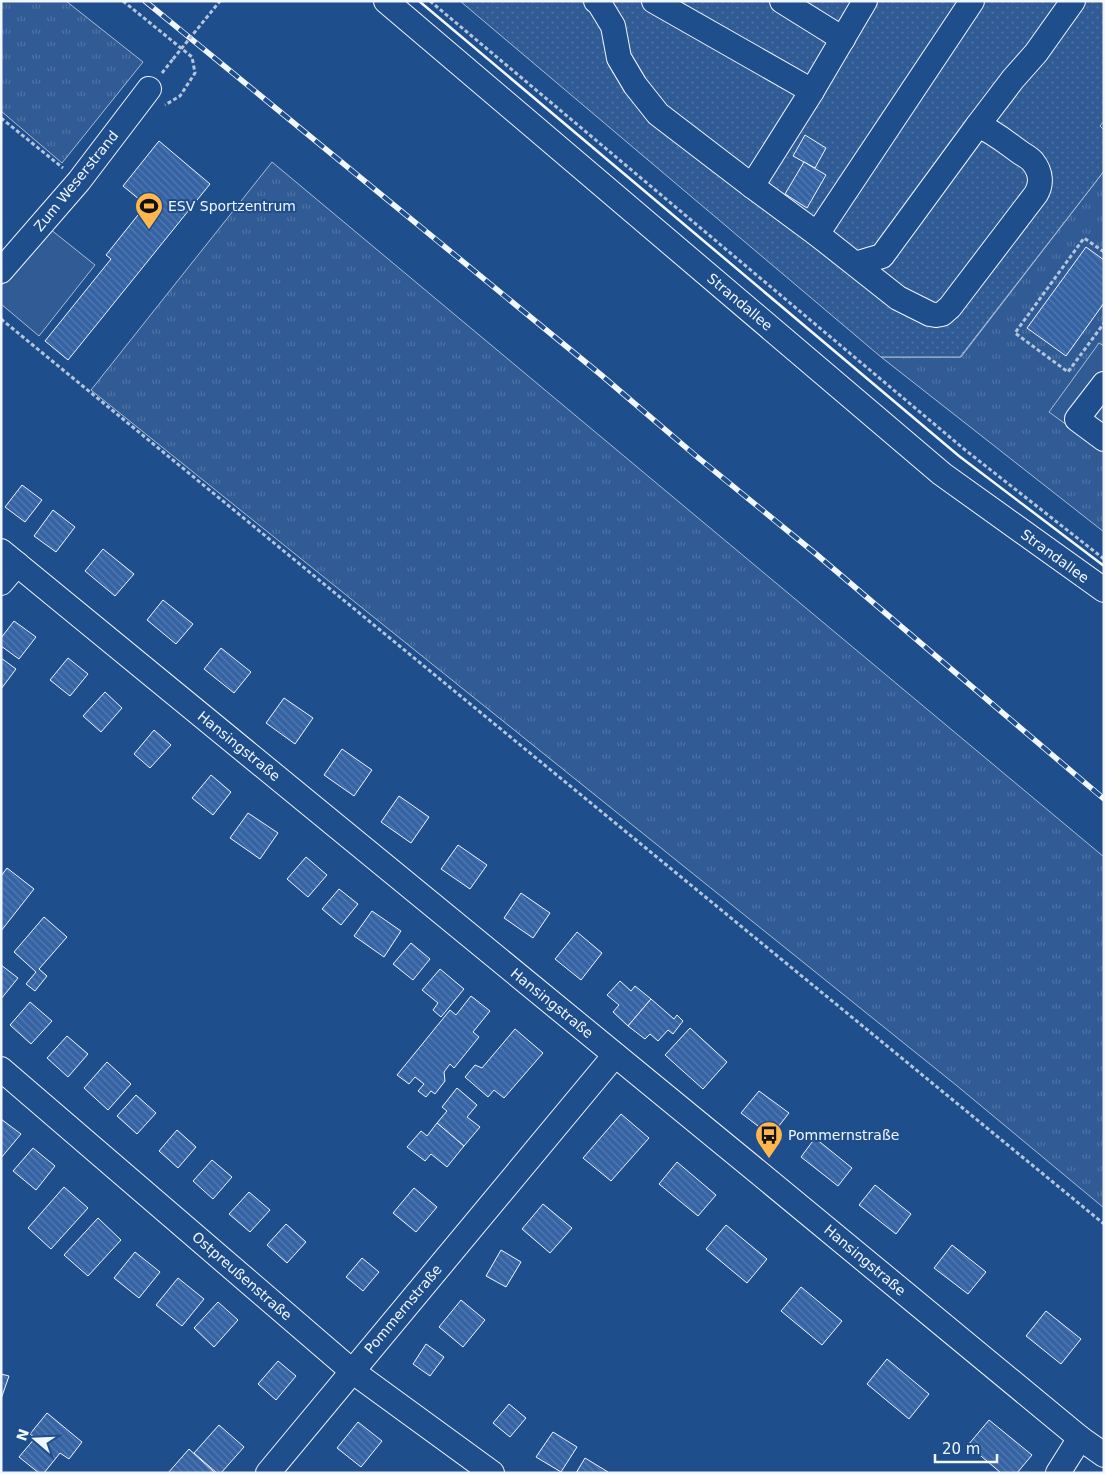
<svg xmlns="http://www.w3.org/2000/svg" width="1105" height="1474" font-family="'DejaVu Sans',sans-serif">
	<defs>
		<pattern id="grass-tufts" width="24" height="20" patternUnits="userSpaceOnUse" patternTransform="scale(1.25)"><rect width="24" height="20" fill="#305b95"/><path d="M3 7l-1-3M5 7V3M7 7l1-3M15 17l-1-3M17 17v-4M19 17l1-3" fill="none" stroke="#4e73a5"/></pattern>
		<pattern id="park-dots" width="8" height="8" patternUnits="userSpaceOnUse" patternTransform="scale(1.25)"><rect width="8" height="8" fill="#305b95"/><path d="M2 2h.1M6 6h.1" fill="none" stroke="#4e73a5" stroke-width="1.8" stroke-linecap="round"/></pattern>
		<pattern id="building-back-hatch" width="6" height="6" patternUnits="userSpaceOnUse" patternTransform="scale(1.25)"><rect width="6" height="6" fill="#3563a3"/><path d="M-1 5l2 2M0 0l6 6M5-1l2 2" fill="none" stroke="#537ab1"/></pattern>
	</defs>
	<rect width="100%" height="100%" fill="#1f4e8c"/>
	<g fill="url(#grass-tufts)" stroke="#a8bbd7">
		<polygon points="1,1 66,1 143,62 62,163 1,111"/>
		<polygon points="272,162 1104,857 1104,1208 956,1085 91,390"/>
		<polygon points="1104,171 1104,532 881,357 961,357"/>
	</g>
	<polygon fill="url(#park-dots)" stroke="#a8bbd7" points="460,1 1104,1 1104,121 1100,126 1104,130 1104,171 960,357 881,357"/>
	<g fill="#305b95" stroke="#a8bbd7">
		<polygon points="50,229 95,265 39,336 1,304 1,286"/>
		<polygon points="1099,343 1104,346 1104,452 1049,412"/>
	</g>
	<g fill="url(#building-back-hatch)" stroke="#f2f6ff">
		<polygon points="805,135 826,148 815,168 793,156"/>
		<polygon points="159,141 210,184 68,360 45,341 111,259 106,255 146,205 123,186"/>
		<polygon points="804,162 826,175 807,208 785,194"/>
		<polygon points="1086,247 1104,260 1104,303 1066,356 1027,328"/>
		<polygon points="22,485 42,500 25,522 5,507"/>
		<polygon points="53,510 75,527 56,552 34,536"/>
		<polygon points="103,549 134,574 115,596 85,571"/>
		<polygon points="163,600 193,624 176,644 147,620"/>
		<polygon points="14,621 36,637 19,659 1,646 1,638"/>
		<polygon points="221,648 251,672 234,693 204,669"/>
		<polygon points="1,658 16,669 1,689"/>
		<polygon points="68,658 88,674 70,696 50,680"/>
		<polygon points="105,692 122,708 101,732 83,716"/>
		<polygon points="284,698 313,718 295,744 266,723"/>
		<polygon points="154,730 171,745 150,768 134,754"/>
		<polygon points="342,749 372,770 354,796 324,775"/>
		<polygon points="211,775 231,792 213,815 192,798"/>
		<polygon points="399,796 429,817 411,843 381,822"/>
		<polygon points="248,813 278,833 260,859 230,838"/>
		<polygon points="458,845 487,865 470,889 441,869"/>
		<polygon points="306,857 327,875 308,897 287,879"/>
		<polygon points="7,868 34,889 1,931 1,876"/>
		<polygon points="339,889 358,904 341,925 322,909"/>
		<polygon points="521,893 550,913 533,938 504,918"/>
		<polygon points="372,911 401,931 384,957 354,936"/>
		<polygon points="44,917 67,937 39,969 47,976 35,991 26,984 36,972 14,952"/>
		<polygon points="577,932 602,953 581,980 555,959"/>
		<polygon points="411,943 430,959 413,980 393,964"/>
		<polygon points="1,965 18,978 1,999"/>
		<polygon points="440,969 464,989 441,1017 433,1010 438,1003 422,990"/>
		<polygon points="620,981 631,991 635,986 651,999 628,1026 613,1012 619,1005 607,995"/>
		<polygon points="471,996 490,1011 473,1032 479,1037 454,1068 450,1064 444,1072 445,1081 435,1094 431,1091 426,1097 418,1091 424,1084 415,1077 409,1084 397,1075 450,1010 456,1015"/>
		<polygon points="651,999 674,1019 677,1015 683,1021 673,1034 668,1030 658,1041 650,1034 645,1039 628,1026"/>
		<polygon points="30,1002 52,1021 31,1044 10,1025"/>
		<polygon points="690,1028 727,1062 703,1089 665,1055"/>
		<polygon points="515,1029 543,1053 504,1098 494,1090 488,1097 465,1077 475,1065 482,1068"/>
		<polygon points="67,1036 88,1054 68,1077 47,1058"/>
		<polygon points="107,1062 131,1084 108,1110 84,1088"/>
		<polygon points="457,1088 477,1105 467,1117 480,1127 464,1146 437,1123 447,1111 442,1107"/>
		<polygon points="759,1091 789,1113 771,1136 741,1113"/>
		<polygon points="136,1095 156,1113 137,1134 117,1116"/>
		<polygon points="621,1114 649,1138 611,1181 583,1158"/>
		<polygon points="1,1119 21,1134 1,1158"/>
		<polygon points="437,1123 464,1146 447,1167 431,1154 425,1161 407,1147 421,1131 427,1136"/>
		<polygon points="177,1130 196,1147 178,1168 159,1151"/>
		<polygon points="815,1138 852,1168 838,1186 801,1157"/>
		<polygon points="33,1148 55,1166 36,1190 13,1171"/>
		<polygon points="212,1160 232,1177 213,1199 193,1181"/>
		<polygon points="677,1162 716,1195 698,1216 659,1184"/>
		<polygon points="875,1185 911,1214 896,1234 859,1205"/>
		<polygon points="64,1187 88,1208 51,1249 28,1228"/>
		<polygon points="414,1188 437,1207 416,1232 393,1213"/>
		<polygon points="249,1192 270,1210 250,1232 229,1214"/>
		<polygon points="543,1204 572,1228 550,1253 522,1229"/>
		<polygon points="98,1218 121,1240 88,1276 64,1255"/>
		<polygon points="286,1224 306,1242 287,1263 267,1245"/>
		<polygon points="726,1225 767,1259 747,1283 706,1249"/>
		<polygon points="952,1245 986,1272 968,1294 934,1268"/>
		<polygon points="501,1250 521,1262 506,1287 486,1276"/>
		<polygon points="135,1252 160,1272 139,1298 114,1278"/>
		<polygon points="362,1258 379,1272 363,1291 346,1277"/>
		<polygon points="178,1278 204,1299 182,1326 156,1305"/>
		<polygon points="801,1287 842,1321 822,1345 781,1311"/>
		<polygon points="461,1300 485,1320 463,1347 439,1327"/>
		<polygon points="218,1302 238,1320 214,1347 194,1328"/>
		<polygon points="1046,1311 1081,1339 1061,1364 1026,1336"/>
		<polygon points="426,1344 444,1357 430,1376 413,1364"/>
		<polygon points="887,1359 929,1394 909,1419 867,1384"/>
		<polygon points="278,1361 296,1376 276,1400 258,1384"/>
		<polygon points="1,1374 9,1376 1,1399"/>
		<polygon points="509,1404 526,1418 510,1437 493,1423"/>
		<polygon points="47,1413 82,1442 69,1459 60,1453 44,1473 39,1473 19,1457 35,1438 30,1434"/>
		<polygon points="989,1420 1032,1455 1017,1473 1001,1473 968,1445"/>
		<polygon points="358,1422 382,1441 361,1467 337,1448"/>
		<polygon points="219,1425 244,1447 221,1473 217,1473 194,1453"/>
		<polygon points="553,1432 577,1447 561,1472 536,1457"/>
		<polygon points="189,1449 214,1472 213,1473 168,1473"/>
		<polygon points="585,1458 608,1472 607,1473 576,1473"/>
	</g>
	<g fill="none" stroke-linecap="round" stroke-linejoin="round">
		<g stroke="#f2f6ff" stroke-width="26">
			<g id="minor">
				<polyline points="386,1 942,474 1104,590"/>
				<path d="M596,1l3,2 14,23 6,32 16,27 23,29 94,72 65,48 81,64 32,16 6,1 6,-1 8,-7 86,-113c6,-10 5,-22 -3,-32 -3,-4 -9,-7 -12,-9 -14,-10 -27,-21 -43,-28l-96,131 -27,8"/>
				<polyline points="654,1 812,91"/>
				<polyline points="782,1 843,39"/>
				<polyline points="978,125 1013,79 1036,53 1073,1"/>
				<polyline points="752,186 812,91 865,1"/>
				<polyline points="817,234 972,1"/>
				<polyline points="1,271 79,181 149,89"/>
				<polyline points="1104,384 1077,419 1104,439"/>
				<polyline points="1,551 758,1172 1080,1438 1104,1455"/>
				<polyline points="1,583 17,564"/>
				<polyline points="1,1069 352,1371 492,1473"/>
				<polyline points="268,1473 615,1055"/>
				<polyline points="1058,1473 1080,1438"/>
			</g>
		</g>
		<g stroke="#b3c4dc" stroke-width="3" stroke-dasharray="4 2.5" stroke-linecap="butt">
			<polyline points="123,1 192,57 195,73 180,96 165,105"/>
			<polyline points="430,1 964,449 1104,559"/>
			<polyline points="162,73 173,59"/>
			<polyline points="1,118 63,168"/>
			<polyline points="1104,252 1084,238 1015,333 1068,372 1104,323"/>
			<polyline points="1,319 1104,1224"/>
		</g>
		<use href="#minor" stroke="#1f4e8c" stroke-width="24"/>
		<g stroke="#f2f6ff" stroke-width="5.5">
			<polyline id="rail" points="145,1 600,374 696,456 816,554 1104,799"/>
		</g>
		<use href="#rail" stroke="#1f4e8c" stroke-width="4" stroke-dasharray="11" stroke-linecap="butt"/>
		<polyline stroke="#b3c4dc" stroke-width="3" stroke-dasharray="4 2.5" stroke-linecap="butt" points="173,59 220,1"/>
		<polyline stroke="#f2f6ff" stroke-width="2.5" points="419,1 959,456 1104,566"/>
	</g>
	<defs>
		<g id="stadium-pin" transform="scale(1.4375)"><path d="M0 17L-7.5 6A9.5 9.5 0 1 1 7.5 6Z" fill="#ffb74d" stroke="#1f4e8c"/><path d="M0-5a6.5 5 0 1 0 0 10a6.5 5 0 1 0 0-10ZM-3.5-1.8h7v3.6h-7Z" fill="#111"/></g>
		<g id="bus-pin" transform="scale(1.4375)"><path d="M0 17L-7.5 6A9.5 9.5 0 1 1 7.5 6Z" fill="#ffb74d" stroke="#1f4e8c"/><path d="M-5-6H5V4H4V6H2V4H-2V6H-4V4H-5ZM-3.5-4V0h7V-4ZM-3.5 1.2v1.5H-2V1.2ZM2 1.2v1.5H3.5V1.2Z" fill="#111"/></g>
	</defs>
	<g fill-rule="evenodd">
		<use href="#stadium-pin" x="149" y="206"/>
		<use href="#bus-pin" x="769" y="1135"/>
	</g>
	<g text-anchor="middle" stroke-width="4" stroke-linejoin="round" paint-order="stroke">
		<g font-size="14" fill="#f2f6ff" stroke="#1f4e8c">
			<text transform="translate(76 181) rotate(-51)" y="5">Zum Weserstrand</text>
			<text transform="translate(740 302) rotate(40)" y="5">Strandallee</text>
			<text transform="translate(1055 556) rotate(36)" y="5">Strandallee</text>
			<text transform="translate(239 746) rotate(39)" y="5">Hansingstraße</text>
			<text transform="translate(552 1003) rotate(39)" y="5">Hansingstraße</text>
			<text transform="translate(865 1260) rotate(40)" y="5">Hansingstraße</text>
			<text transform="translate(242 1276) rotate(41)" y="5">Ostpreußenstraße</text>
			<text transform="translate(403 1309) rotate(-50)" y="5">Pommernstraße</text>
		</g>
		<g font-size="14" fill="#f2f6ff" stroke="#1f4e8c" text-anchor="start">
			<text x="168" y="211">ESV Sportzentrum</text>
			<text x="788" y="1140">Pommernstraße</text>
		</g>
	</g>
	<rect width="1105" height="1474" fill="none" stroke="#f2f6ff" stroke-width="5"/>
	<g transform="translate(35 1439) rotate(289)" stroke="#1f4e8c" stroke-width="4" paint-order="stroke">
	<path d="M0-4L9 19L0 12L-9 19Z" fill="#f2f6ff"/>
	<text y="-8" font-size="14" font-weight="bold" text-anchor="middle" fill="#f2f6ff">N</text>
	</g>
	<path d="M935 1454v8h62v-8" fill="none" stroke="#f2f6ff" stroke-width="2.5"/>
	<text x="942" y="1454" font-size="15" fill="#f2f6ff" stroke="#1f4e8c" stroke-width="4" paint-order="stroke">20 m</text>
</svg>
